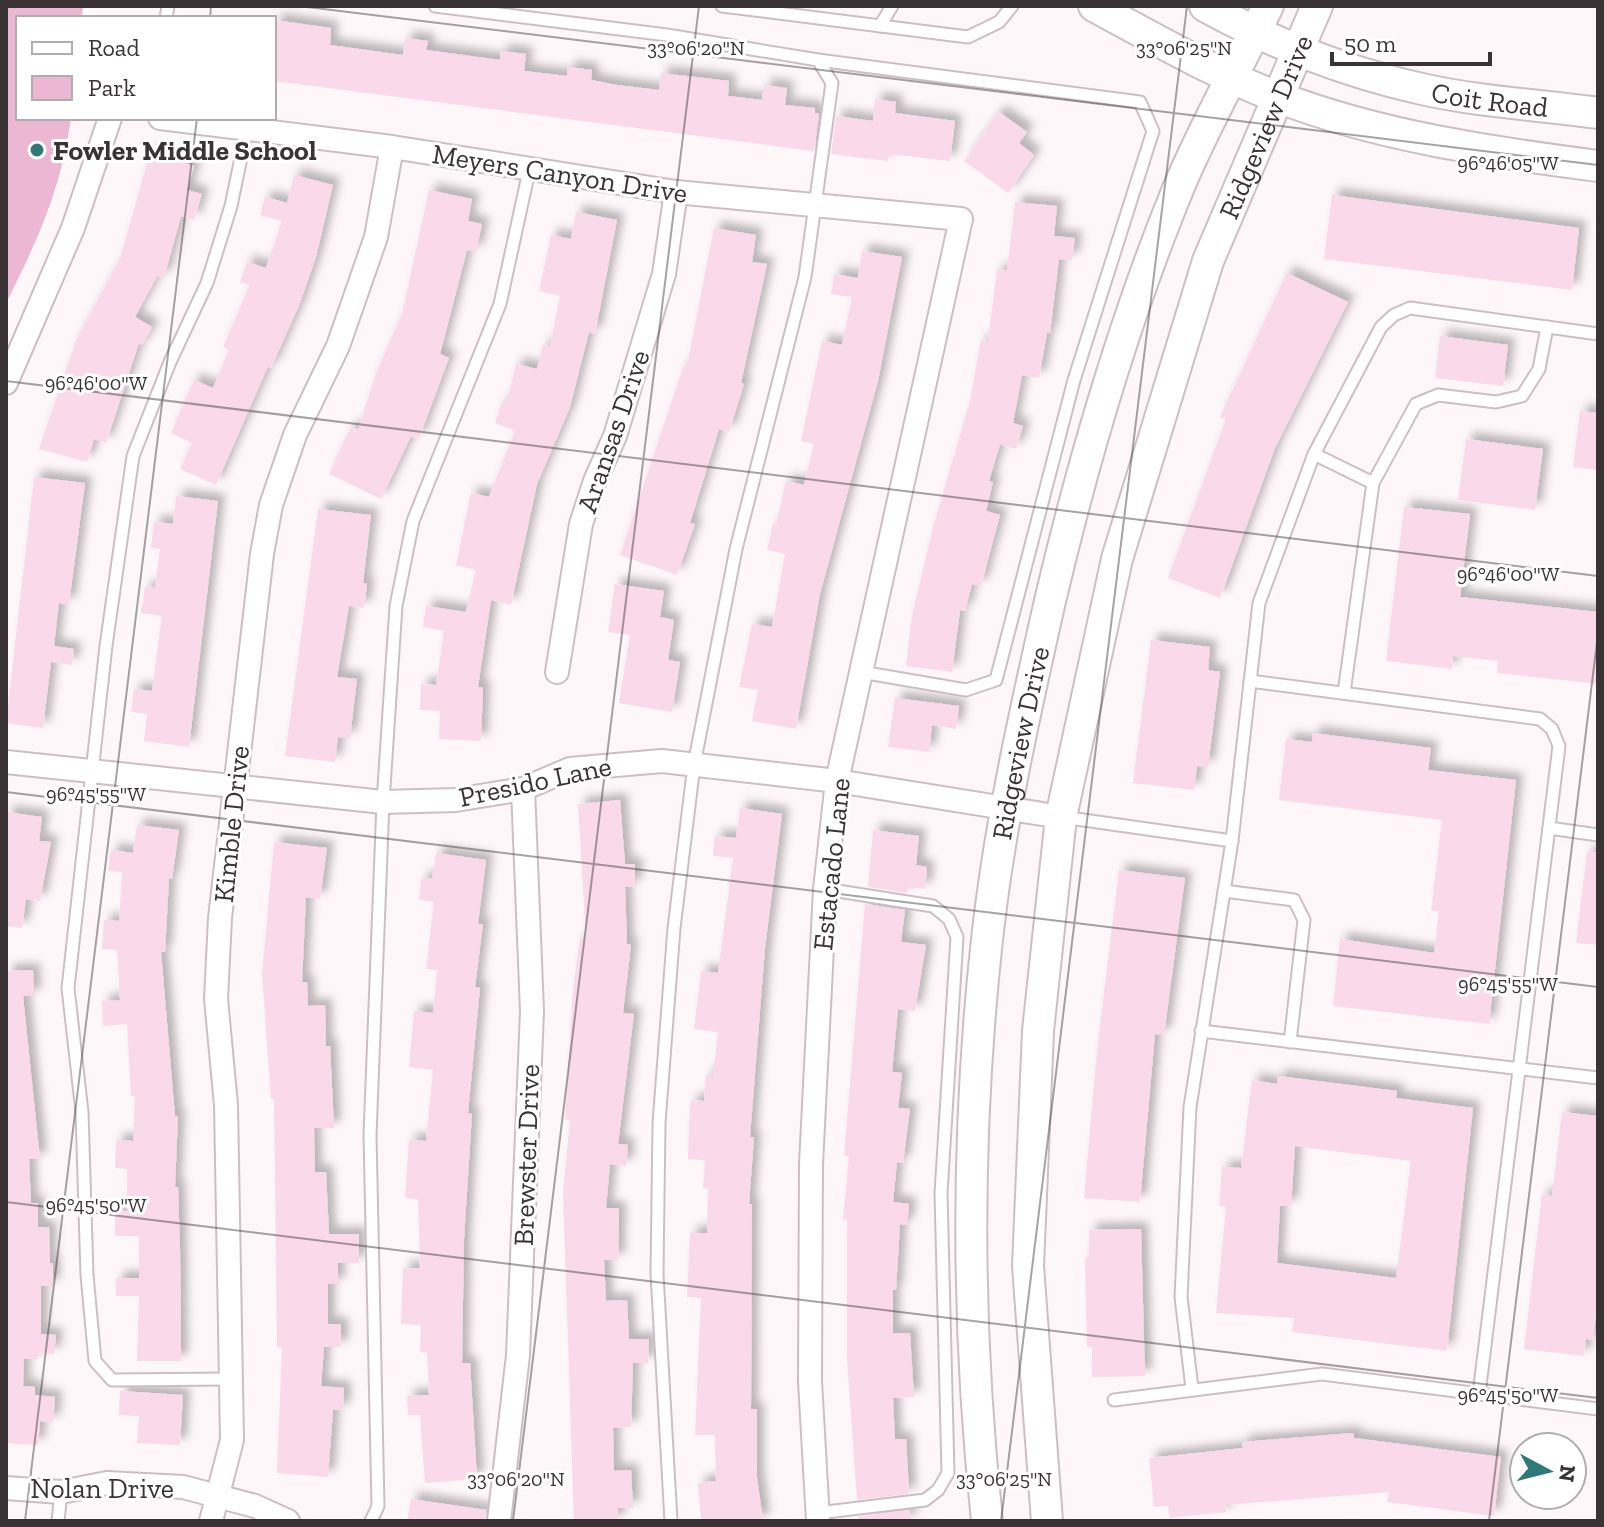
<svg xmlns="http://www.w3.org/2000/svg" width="1604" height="1527" font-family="'Zilla Slab',serif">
	<defs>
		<filter id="shadow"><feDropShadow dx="7" dy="-7" stdDeviation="4" flood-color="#0004"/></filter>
	</defs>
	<rect width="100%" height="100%" fill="#fef7fa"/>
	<path fill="#ecb7d3" d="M6,6h77l-1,12h-64v100h53c-10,71 -33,122 -65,185z"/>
	<g fill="#f9d9ea" fill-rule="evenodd" filter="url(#shadow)">
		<polygon points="274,20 331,28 330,45 403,55 405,38 428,41 426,50 500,60 501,51 526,54 524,71 567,76 568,67 592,70 591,80 617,85 659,90 661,73 704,78 729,81 728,96 762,100 764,85 787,88 785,105 815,108 815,113 819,114 814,151 274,81"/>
		<polygon points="875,99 896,102 895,113 955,121 950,161 889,154 888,161 831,154 836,116 873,121"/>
		<polygon points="999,112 1027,132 1019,143 1034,155 1008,193 964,161"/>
		<polygon points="150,153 194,166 187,190 202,194 194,220 181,216 164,278 157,276 135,317 152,327 142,345 139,343 106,443 94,439 87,462 39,449 77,338 120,259"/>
		<polygon points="294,175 333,185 316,257 300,303 271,368 268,366 216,485 180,469 192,443 171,433 194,380 213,388 229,350 223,347 250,285 240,282 247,262 266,268 282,221 260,215 265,197 287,203"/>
		<polygon points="429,190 472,199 468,221 482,224 476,252 467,250 440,354 449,358 419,438 411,436 381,499 329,474 351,427 358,430 375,376 402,314"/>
		<polygon points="1332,195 1579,228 1572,290 1324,259"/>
		<polygon points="1015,202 1057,206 1054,236 1075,238 1072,260 1059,259 1050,333 1047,333 1039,378 1022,375 1013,423 1023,426 1016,449 1000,444 989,481 993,482 986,511 1000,515 981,586 972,584 965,611 960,610 952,672 906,666 912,616 934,524 970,401 981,340 988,341 997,270 1007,271"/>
		<polygon points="576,212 617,220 595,334 589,332 570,407 537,484 511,605 491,600 478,687 483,687 481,741 439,739 440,711 420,710 421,684 436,685 444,631 423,627 426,606 466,612 476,570 456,565 471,493 489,497 515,431 495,423 502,403 506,405 516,364 537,369 543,345 550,347 560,296 539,291 551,235 571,239"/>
		<polygon points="714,228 756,235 752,262 767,264 741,383 744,384 729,432 719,429 690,523 695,524 677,575 620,555 684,365 687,366"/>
		<polygon points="862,251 902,257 878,381 820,594 796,729 752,721 758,690 739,687 752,624 772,627 785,554 767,550 773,524 776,525 786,481 804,485 814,444 801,441 822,341 842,345 852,297 831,294 834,274 858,278"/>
		<polygon points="1287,273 1348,302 1275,448 1220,598 1168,578 1226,419 1220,417"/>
		<polygon points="1440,336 1508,345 1503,386 1435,378"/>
		<polygon points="1580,411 1598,413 1598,470 1573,467"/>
		<polygon points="1466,439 1543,449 1535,510 1458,500"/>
		<polygon points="34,477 85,483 69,604 59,603 54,646 74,649 72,665 51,662 43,728 6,723"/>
		<polygon points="176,496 218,501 189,747 144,741 147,714 131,712 134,689 152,691 162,616 141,613 145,587 155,588 160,549 151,548 154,522 173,524"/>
		<polygon points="1404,507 1470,514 1460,597 1598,612 1598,684 1497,673 1498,661 1453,656 1452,669 1386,661"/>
		<polygon points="318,509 371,515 363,583 367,584 364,608 349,606 337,677 357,679 350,738 338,737 335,762 285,756"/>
		<polygon points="615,584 664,591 660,617 674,620 668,660 680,662 672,712 619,703 630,635 608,632"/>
		<polygon points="1151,640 1210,647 1208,670 1220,672 1208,767 1197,766 1194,790 1133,783"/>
		<polygon points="895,698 959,706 956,729 932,725 929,752 888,747"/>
		<polygon points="1313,733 1431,748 1428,770 1516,780 1489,1024 1333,1006 1340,939 1434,953 1439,911 1431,911 1442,820 1279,800 1286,739 1312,742"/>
		<polygon points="620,800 625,864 635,864 635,886 625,887 627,944 631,945 623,1013 634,1014 618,1144 628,1145 626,1166 610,1164 606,1208 619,1208 618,1260 604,1260 606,1301 627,1300 629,1339 649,1339 648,1363 633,1363 631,1427 613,1428 614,1471 631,1470 633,1508 618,1508 618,1521 574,1521 563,1193 570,1120 565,1119 573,991 580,938 586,939 578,804"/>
		<polygon points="740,808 782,814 765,948 750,1137 754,1137 749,1204 752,1204 751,1409 757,1409 757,1477 763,1521 701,1521 698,1483 716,1481 715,1435 695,1435 701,1298 687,1297 690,1233 707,1233 708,1189 703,1188 705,1160 688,1159 689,1123 691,1100 704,1101 706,1075 713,1075 718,1032 694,1029 701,971 718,973 733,858 713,856 715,836 736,838"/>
		<polygon points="6,812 42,817 39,841 51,842 40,901 26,899 22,928 6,926"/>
		<polygon points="137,825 179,830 172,879 169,879 165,952 161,952 175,1116 178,1116 175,1187 178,1187 180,1249 181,1361 137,1361 139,1296 116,1296 116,1278 139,1278 139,1236 115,1236 115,1211 127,1211 127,1169 115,1168 116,1140 133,1141 135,1096 131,1096 127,1024 103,1026 102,1001 120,1000 117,950 102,949 104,920 119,921 122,872 108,871 111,850 133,853"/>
		<polygon points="873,830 919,836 916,865 927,867 925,889 908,887 907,893 868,887"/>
		<polygon points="274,842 327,848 320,899 306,897 302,982 307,982 308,1006 325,1005 326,1046 330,1046 334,1128 314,1128 315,1172 326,1172 329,1234 359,1234 359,1263 338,1263 338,1284 328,1284 328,1324 341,1324 341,1347 324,1347 321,1386 344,1388 343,1410 333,1410 328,1477 277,1473 282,1347 277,1347 274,1099 271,1099 262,974"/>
		<polygon points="1587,852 1598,853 1598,945 1576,943"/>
		<polygon points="436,853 486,860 478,924 483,924 475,987 480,988 468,1113 472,1114 464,1239 462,1363 470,1363 477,1479 425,1483 420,1415 408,1415 407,1396 429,1395 427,1353 420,1352 421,1325 401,1324 403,1268 420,1268 418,1199 405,1198 409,1140 426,1141 433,1070 409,1067 414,1011 433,1013 437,970 426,969 434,902 419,900 421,878 432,879"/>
		<polygon points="1119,870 1185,878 1164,1035 1155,1034 1140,1202 1084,1198 1097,1050"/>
		<polygon points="865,904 905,910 901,942 926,945 915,1011 898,1009 892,1072 902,1073 898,1108 910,1109 903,1163 897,1162 893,1202 909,1204 907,1225 900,1224 896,1290 893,1290 893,1333 910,1333 914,1397 893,1398 895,1439 906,1439 909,1490 908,1494 857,1500 847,1358 847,1220 843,1219 849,1156 844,1156"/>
		<polygon points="33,970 34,996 23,996 40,1159 29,1159 31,1203 38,1203 38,1227 49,1227 50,1263 53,1263 53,1286 41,1286 41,1334 56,1335 54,1354 38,1353 38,1359 24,1359 23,1386 35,1387 35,1395 55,1397 53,1422 40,1421 38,1445 6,1443 6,971"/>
		<path d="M1278,1076l119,15 -1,7 77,10 -26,243 -155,-19 2,-14 -78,-5 10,-106 -7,-1 3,-39 19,1 11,-88 25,4zM1295,1146l116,15 -15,117 -119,-15 3,-57h11z"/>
		<polygon points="1562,1112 1598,1116 1598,1297 1593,1340 1586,1339 1584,1356 1524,1349 1542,1194 1552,1196"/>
		<polygon points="1141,1229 1145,1376 1092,1377 1092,1347 1087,1347 1085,1257 1089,1257 1089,1230"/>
		<polygon points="120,1391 183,1395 180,1445 137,1443 139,1416 119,1415"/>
		<polygon points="1353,1433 1354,1438 1501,1457 1494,1516 1387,1502 1389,1492 1225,1505 1226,1512 1170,1518 1168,1506 1154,1507 1149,1458 1243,1448 1242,1442"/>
		<polygon points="411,1499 486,1510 485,1521 407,1521"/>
		<polygon points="909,1510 910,1521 858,1521 858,1517"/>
	</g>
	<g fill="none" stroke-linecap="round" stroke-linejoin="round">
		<g stroke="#cdbec6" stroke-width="15">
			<g id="lane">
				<polyline points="435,6 667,35 818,60 832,83 805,277 736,549 694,765 674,928 659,1123 657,1274 671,1521"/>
				<polyline points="722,6 968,37 999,22 1012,6"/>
				<polyline points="166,18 168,6"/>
				<polyline points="880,26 892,6"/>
				<polyline points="818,60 1140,102 1153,131 1074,380 996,680 966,690 861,672"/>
				<polyline points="1314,454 1373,483"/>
				<polyline points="1250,681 1540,719 1552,729 1559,746 1479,1394"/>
				<polyline points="1344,693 1373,483 1416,404 1438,395 1496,402 1522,396 1539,369 1547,327"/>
				<polyline points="1062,817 1232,841"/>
				<polyline points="1549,828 1598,835"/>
				<polyline points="1224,891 1294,900 1304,920 1290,1042"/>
				<polyline points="1201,1031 1598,1078"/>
				<polyline points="231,1379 112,1380 95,1361 87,1275 82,1112 68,988 106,646 133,456 170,362 207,283 231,206 247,129"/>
				<polyline points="1192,1388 1181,1297 1190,1107 1232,841 1259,603 1314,454 1381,327 1394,315 1410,308 1598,334"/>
				<polyline points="1114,1400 1322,1374 1598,1409"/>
				<polyline points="818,1513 925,1500 938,1490 948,1473 941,1193 957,937 949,919 933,906 825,889"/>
				<polyline points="58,1521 61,1492"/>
				<polyline points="371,1521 378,1506 370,1135 383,802 396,606 413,521 500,304 529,171"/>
			</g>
		</g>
		<g stroke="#cdbec6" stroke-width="26">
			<g id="street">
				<polyline points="160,118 392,147 676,192 961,219 837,781 825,889 811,1164 810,1381 818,1521"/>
				<polyline points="6,383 73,228 110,118"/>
				<polyline points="557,672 581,524 595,481 615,436 664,274 676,192"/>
				<polyline points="6,762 383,802 456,800 523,789 570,769 662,761 837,781 1061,817"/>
				<polyline points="6,1488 61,1492 107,1483 183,1487 255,1506 288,1521"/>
				<polyline points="211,1521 232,1440 226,1105 216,999 220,918 262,554 271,505 295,435 338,346 376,237 392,147"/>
				<polyline points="499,1521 518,1355 532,1011 523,789"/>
			</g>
		</g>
		<g stroke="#cdbec6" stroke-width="34">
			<g id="secondary">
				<path d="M1094,6c59,32 118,66 181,90 103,40 215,56 323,70"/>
				<path id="s1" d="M1205,6c69,38 140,66 217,83 57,13 118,16 176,24"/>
				<path id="s2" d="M987,1521c-20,-188 -21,-384 -1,-572 12,-117 38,-233 64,-348 33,-140 73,-278 128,-412 26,-63 60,-122 90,-183"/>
				<path id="s3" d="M1047,1521l-19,-255 10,-235 23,-214 56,-258 91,-298 109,-255"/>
			</g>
		</g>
		<use href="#lane" stroke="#fff" stroke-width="11"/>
		<use href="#street" stroke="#fff" stroke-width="22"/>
		<use href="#secondary" stroke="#fff" stroke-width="30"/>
	</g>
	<path fill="none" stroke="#393336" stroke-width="2" stroke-opacity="0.45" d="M299,6l1299,159M210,18l1,-12M6,381l1592,195M6,792l1592,195M6,1202l1592,196M25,1521l172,-1403M513,1521l186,-1515M1001,1521l186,-1515M1489,1521l109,-887"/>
	<circle fill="#2f7979" stroke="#fff" stroke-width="3" cx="37" cy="150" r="8"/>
	<g text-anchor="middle" stroke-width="6" stroke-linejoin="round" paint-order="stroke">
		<g font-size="28" fill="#393336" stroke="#fff">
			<text dy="10" stroke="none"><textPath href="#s1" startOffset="302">Coit Road</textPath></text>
			<text dy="10" stroke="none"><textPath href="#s3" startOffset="1428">Ridgeview Drive</textPath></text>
			<text transform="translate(560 173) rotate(9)" y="10">Meyers Canyon Drive</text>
			<text transform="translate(613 431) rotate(-71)" y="10">Aransas Drive</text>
			<text dy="10" stroke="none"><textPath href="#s2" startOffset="782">Ridgeview Drive</textPath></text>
			<text transform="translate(535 781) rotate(-12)" y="10">Presido Lane</text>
			<text transform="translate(231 824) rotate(-84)" y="10">Kimble Drive</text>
			<text transform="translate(831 864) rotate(-84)" y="10">Estacado Lane</text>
			<text transform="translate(526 1155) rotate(-88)" y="10">Brewster Drive</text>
			<text x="102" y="1498">Nolan Drive</text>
		</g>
		<g font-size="28" font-weight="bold" fill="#393336" stroke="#fff" text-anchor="start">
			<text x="53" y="160">Fowler Middle School</text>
		</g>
	</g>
	<g font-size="20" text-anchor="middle" fill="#393336" stroke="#fff" stroke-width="6" stroke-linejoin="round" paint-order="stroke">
		<text x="696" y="55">33°06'20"N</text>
		<text x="1184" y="55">33°06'25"N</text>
		<text x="1508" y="170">96°46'05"W</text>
		<text x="96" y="390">96°46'00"W</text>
		<text x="1508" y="581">96°46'00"W</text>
		<text x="96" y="801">96°45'55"W</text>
		<text x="1508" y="991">96°45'55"W</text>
		<text x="96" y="1212">96°45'50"W</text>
		<text x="1508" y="1402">96°45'50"W</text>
		<text x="516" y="1486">33°06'20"N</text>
		<text x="1004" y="1486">33°06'25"N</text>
	</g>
	<rect width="1604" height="1527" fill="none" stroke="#393336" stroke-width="16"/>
	<rect x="16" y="16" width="260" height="104" fill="#ffffff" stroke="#b0adaf" stroke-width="2"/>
	<rect x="32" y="42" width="40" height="12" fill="#ffffff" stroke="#b0adaf" stroke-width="2"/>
	<text x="88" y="56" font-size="24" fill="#393336">Road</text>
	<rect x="32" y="76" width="40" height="24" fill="#ecb7d3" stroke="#b0adaf" stroke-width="2"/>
	<text x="88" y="96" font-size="24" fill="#393336">Park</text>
	<g transform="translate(1548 1471) rotate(97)"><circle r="38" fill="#ffffff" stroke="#b0adaf" stroke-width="2"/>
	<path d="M0-6L14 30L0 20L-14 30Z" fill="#2f7979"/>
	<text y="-12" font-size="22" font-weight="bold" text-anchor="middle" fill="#393336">N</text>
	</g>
	<path d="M1332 52v12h158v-12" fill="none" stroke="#393336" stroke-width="4"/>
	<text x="1344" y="52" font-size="24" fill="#393336" stroke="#ffffff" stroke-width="6" paint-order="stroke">50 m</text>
</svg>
